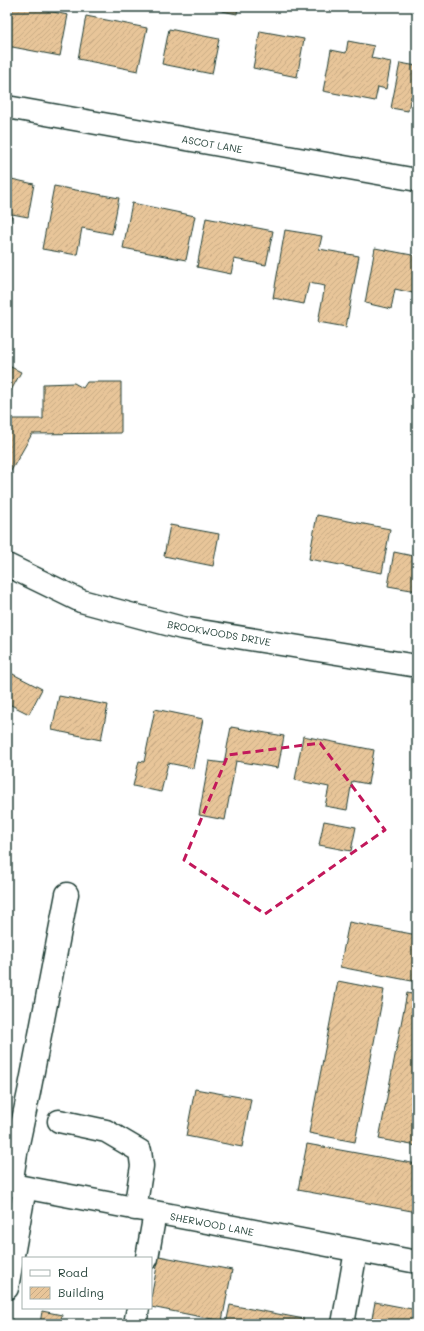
<svg xmlns="http://www.w3.org/2000/svg" width="424" height="1331" font-family="Mali,sans-serif">
	<defs>
		<pattern id="building-hatch" width="6" height="6" patternUnits="userSpaceOnUse"><rect width="6" height="6" fill="#e8c599"/><path d="M-1 1l2-2M0 6l6-6M5 7l2-2" fill="none" stroke="#c7aa84"/></pattern>
	</defs>
	<rect width="100%" height="100%" fill="#fff"/>
	<filter id="ink" filterUnits="userSpaceOnUse"><feTurbulence type="fractalNoise" baseFrequency=".025" numOctaves="2"/><feDisplacementMap in="SourceGraphic" scale="8" xChannelSelector="R" yChannelSelector="G"/><feConvolveMatrix kernelMatrix="1 2 1 2 8 2 1 2 1" color-interpolation-filters="sRGB"/></filter>
	<g filter="url(#ink)">
		<g fill="url(#building-hatch)" stroke="#1f3d34">
			<polygon points="7,7 28,7 68,15 60,56 7,46"/>
			<polygon points="203,7 238,7 237,14"/>
			<polygon points="86,16 147,28 138,71 78,59"/>
			<polygon points="169,29 219,39 212,74 162,64"/>
			<polygon points="260,31 304,39 297,77 253,68"/>
			<polygon points="348,41 374,46 371,58 391,62 386,89 378,87 375,101 323,91 331,50 346,53"/>
			<polygon points="400,63 417,66 417,98 411,96 408,111 391,108"/>
			<polygon points="7,178 34,184 28,217 12,214 8,233"/>
			<polygon points="54,186 119,198 112,234 82,228 77,255 42,249"/>
			<polygon points="132,203 195,216 186,260 123,248"/>
			<polygon points="206,218 273,231 266,265 234,259 231,274 197,267"/>
			<polygon points="285,230 322,236 319,249 359,256 346,327 318,322 325,286 309,283 304,304 273,298"/>
			<polygon points="375,248 417,256 417,294 395,289 391,309 365,303"/>
			<polygon points="7,365 21,372 7,398"/>
			<polygon points="87,382 121,382 121,433 32,434 7,478 7,421 9,419 43,419 43,384 74,383 83,388"/>
			<polygon points="317,515 390,529 382,573 309,559"/>
			<polygon points="170,525 219,534 213,566 164,556"/>
			<polygon points="416,540 417,540 417,591 388,586 394,552 413,556"/>
			<polygon points="7,671 42,689 29,714 7,703"/>
			<polygon points="59,696 108,705 101,740 52,730"/>
			<polygon points="155,709 203,719 193,768 168,763 161,792 133,786 139,761 144,762"/>
			<polygon points="231,727 284,736 278,768 236,761 225,820 199,815 209,761 224,763"/>
			<polygon points="303,736 374,750 368,784 352,781 347,810 325,806 329,787 295,780"/>
			<polygon points="324,821 356,827 351,851 319,845"/>
			<polygon points="349,922 417,935 417,982 340,967"/>
			<polygon points="338,981 384,990 355,1142 309,1133"/>
			<polygon points="407,993 417,995 417,1146 379,1139"/>
			<polygon points="195,1089 251,1099 242,1147 186,1136"/>
			<polygon points="307,1144 417,1164 417,1212 298,1190"/>
			<polygon points="159,1256 232,1270 222,1321 151,1307 151,1298"/>
			<polygon points="375,1302 417,1310 417,1324 371,1324"/>
			<polygon points="230,1305 304,1319 303,1324 226,1324"/>
			<polygon points="42,1311 62,1315 60,1324 40,1324"/>
		</g>
		<g fill="none" stroke-linecap="round" stroke-linejoin="round">
			<g stroke="#1f3d34" stroke-width="25">
				<g id="minor">
					<polyline points="7,107 417,180"/>
					<polyline points="7,565 81,601 182,628 417,666"/>
					<polyline points="59,1121 106,1131 140,1151 142,1166 135,1209"/>
					<polyline points="7,1184 417,1262"/>
					<polyline points="11,1185 16,1153 29,1092 67,894"/>
					<polyline points="147,1258 155,1213"/>
					<polyline points="7,1288 25,1188"/>
					<polyline points="135,1324 138,1308"/>
					<polyline points="343,1324 356,1251"/>
				</g>
			</g>
			<use href="#minor" stroke="#fff" stroke-width="22"/>
		</g>
	</g>
	<path fill="none" stroke="#c2185b" stroke-width="3" stroke-dasharray="8 5" stroke-linejoin="round" d="M320,743l65,87 -120,84 -81,-54 44,-105z"/>
	<g text-anchor="middle" stroke-width="3" stroke-linejoin="round" paint-order="stroke">
		<g font-size="10" fill="#1f3d34" stroke="#fff">
			<text transform="translate(212 144) rotate(10)" y="4">ASCOT LANE</text>
			<text transform="translate(219 633) rotate(10)" y="4">BROOKWOODS DRIVE</text>
			<text transform="translate(212 1224) rotate(11)" y="4">SHERWOOD LANE</text>
		</g>
	</g>
	<rect width="424" height="1331" fill="none" stroke="#fff" stroke-width="24"/>
	<rect x="12" y="12" width="400" height="1307" fill="none" stroke="#1f3d34" stroke-width="1.5" filter="url(#ink)"/>
	<rect x="22" y="1257" width="130" height="52" fill="#ffffff" stroke="#a5b1ae"/>
	<rect x="30" y="1270" width="20" height="6" fill="#ffffff" stroke="#a5b1ae"/>
	<text x="58" y="1277" font-size="12" fill="#1f3d34">Road</text>
	<rect x="30" y="1287" width="20" height="12" fill="url(#building-hatch)" stroke="#a5b1ae"/>
	<text x="58" y="1297" font-size="12" fill="#1f3d34">Building</text>
</svg>
